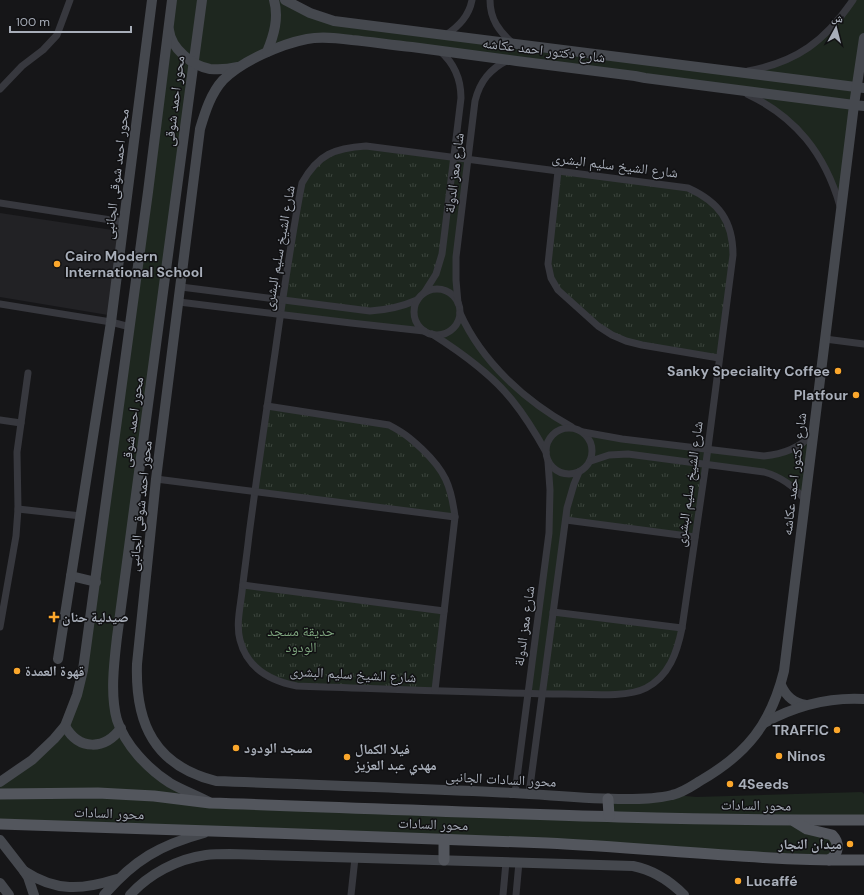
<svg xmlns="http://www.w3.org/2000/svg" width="864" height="895" font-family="'DM Sans','Noto Naskh Arabic',sans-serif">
	<defs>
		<pattern id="park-tufts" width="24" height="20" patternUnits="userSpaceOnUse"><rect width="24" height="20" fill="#1e271f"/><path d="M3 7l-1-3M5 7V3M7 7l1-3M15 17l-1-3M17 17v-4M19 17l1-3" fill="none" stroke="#3c443d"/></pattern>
	</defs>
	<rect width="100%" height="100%" fill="#161618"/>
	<polygon fill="#222225" points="0,213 119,231 108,315 0,297"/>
	<g fill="#1e271f">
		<polygon points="173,0 285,0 310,13 741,73 767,68 813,45 853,0 864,0 864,38 841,211 835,188 799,130 739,90 309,38 226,70 193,63 117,637 115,710 142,760 210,803 609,816 608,799 674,795 696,797 862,792 864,794 864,820 793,820 832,835 835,855 0,824 0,782 48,745 77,695"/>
		<polygon points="454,157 468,159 456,268 457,291 460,313 465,324 505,376 572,427 583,432 775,455 813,434 805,500 799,492 764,472 591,461 586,468 579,472 574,484 542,693 528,693 549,533 548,462 546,452 508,394 432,334 424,331 280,314 282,300"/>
	</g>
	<g fill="url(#park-tufts)">
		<polygon points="350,147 454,157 442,254 424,293 417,300 386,310 282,300 302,183 321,159"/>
		<polygon points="558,171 688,188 713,202 733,241 719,358 642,345 612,335 558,290 548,264"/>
		<polygon points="267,406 371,421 405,433 446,479 455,517 255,492"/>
		<polygon points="609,455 706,463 695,537 566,520 579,472 586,468 591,461"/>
		<polygon points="243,585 444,611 435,690 297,686 259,671 240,640"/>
		<polygon points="553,612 682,628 679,642 658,681 630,693 542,693"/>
	</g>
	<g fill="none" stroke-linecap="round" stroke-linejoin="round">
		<g stroke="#37383e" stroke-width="7">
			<path d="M490,0c0,19 9,32 24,44"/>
			<path d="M446,35c13,-9 23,-19 26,-35"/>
			<path d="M748,71c49,-9 77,-30 105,-71"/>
			<polyline points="0,89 22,66 43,50 57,35 70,0"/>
			<path d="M747,94c49,23 78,60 93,112"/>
			<path d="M366,146l322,42c31,14 45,33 45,67l-27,208 -24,165c-5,25 -13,48 -36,60 -19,10 -60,6 -81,6 -89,-1 -179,-5 -268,-8 -26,-5 -50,-18 -57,-46 -4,-15 0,-32 2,-48 2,-19 5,-38 7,-57 8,-61 17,-121 26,-182 8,-57 16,-114 27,-170 16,-29 33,-35 64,-37z"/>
			<polyline points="558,171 548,264 551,278 558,290 598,326 612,335 626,341 642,345 719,358"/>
			<polyline points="0,203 124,222"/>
			<path d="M181,287l189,24c17,-1 31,-4 47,-11"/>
			<circle cx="437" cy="312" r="23"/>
			<path d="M424,293l12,-19 6,-20 19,-156c0,-19 -6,-34 -21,-47"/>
			<polyline points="179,302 351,323 424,331"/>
			<path d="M458,303l-2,-23v-23l19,-156c5,-20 15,-32 33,-41"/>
			<polyline points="0,304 111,322 130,327"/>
			<path d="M460,313c22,49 65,88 112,114"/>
			<path d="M432,334c27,17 60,41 80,66 13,16 24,34 34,52"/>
			<polyline points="825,339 864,344"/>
			<path d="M267,406l122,19c15,8 20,12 33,24 23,22 29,36 33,68l-20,173"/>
			<polyline points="0,420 21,423"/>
			<circle cx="569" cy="451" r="23"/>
			<path d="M583,432l39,7 142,17c20,-2 35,-8 49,-22"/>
			<path d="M591,461l18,-6 19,-1 136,18c18,5 30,14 41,28"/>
			<polyline points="156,479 455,517"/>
			<polyline points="18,509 81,516"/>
			<polyline points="566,520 695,537"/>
			<polyline points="243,585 444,611"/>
			<polyline points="553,612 682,628"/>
			<polyline points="0,627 16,536 18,509 17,452 28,373"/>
			<polyline points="515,793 549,533 550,490 548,462"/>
			<polyline points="529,794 567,508 574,484 579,472"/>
			<polyline points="351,895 355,858"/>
			<polyline points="503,895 506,862"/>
			<polyline points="516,895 519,862"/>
		</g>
		<g stroke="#45484e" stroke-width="10">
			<path d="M202,0l-85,637c-3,26 -7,58 0,83 8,25 31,49 53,63 12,7 26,12 39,19"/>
			<polyline points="285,0 310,13 334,21 864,88"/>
			<path d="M169,30c2,19 24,36 41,39 10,1 19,0 28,-2"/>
			<path d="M864,38l-10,67 -70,566c-13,53 -37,83 -84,110 -8,5 -18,12 -28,14 -16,4 -31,4 -47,4 -37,0 -74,-4 -111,-6 -99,-5 -198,-8 -298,-12 -61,-15 -81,-57 -79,-117l19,-185 44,-350c5,-17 11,-36 23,-49 19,-19 58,-36 84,-41 14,-3 30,-1 45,1 20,2 40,5 60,7 74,10 149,20 223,29l10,2 209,27 10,1"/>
			<path d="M267,52c7,-17 12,-34 7,-52"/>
			<polyline points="71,576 96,582"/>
			<polyline points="58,659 111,322 152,0"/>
			<path d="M781,685c5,11 12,18 25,20"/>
			<path d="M764,723c31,-17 64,-26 100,-24"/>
			<path d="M65,726c14,25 40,24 56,2"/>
			<polyline points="0,782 32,760 54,739 65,726 77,695 83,670 148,192 172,0"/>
			<polyline points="0,840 24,871 28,877 34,895"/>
			<path d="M24,871c32,21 58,19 93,8"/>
			<polyline points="0,883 9,895"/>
			<path d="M104,895c30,-35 56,-50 100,-62"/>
			<path d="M130,895c19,-21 47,-36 76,-40 8,-1 16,-1 24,-1l403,12c20,4 37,15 51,29"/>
		</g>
		<g stroke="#53565d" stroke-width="11">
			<path d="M0,794l98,-1 56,3 56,7c218,7 436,18 654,17"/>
			<polyline points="608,799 609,816"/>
			<path d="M794,821l13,8 25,6c8,8 7,19 -3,25"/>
			<path d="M0,824c182,7 365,11 547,19 106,5 211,18 317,17"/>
			<polyline points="444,860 444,840"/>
		</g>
	</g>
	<g fill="#fba72c" stroke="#111113" stroke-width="1.5">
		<circle cx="57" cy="264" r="4"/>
		<circle cx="838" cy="371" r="4"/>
		<circle cx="856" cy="395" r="4"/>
		<path d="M52 611h4v4h4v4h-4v4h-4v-4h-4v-4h4z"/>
		<circle cx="17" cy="671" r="4"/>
		<circle cx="837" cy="730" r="4"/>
		<circle cx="236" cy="748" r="4"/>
		<circle cx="779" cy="756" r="4"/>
		<circle cx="347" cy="757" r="4"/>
		<circle cx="730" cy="784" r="4"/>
		<circle cx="850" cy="844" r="4"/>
		<circle cx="738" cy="881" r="4"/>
	</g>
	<g text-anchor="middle" stroke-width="3" stroke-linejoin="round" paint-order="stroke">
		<g font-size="14" fill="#a8aeb9" stroke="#111113">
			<text transform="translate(544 50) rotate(7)" y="5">شارع دكتور احمد عكاشه</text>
			<text transform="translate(174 101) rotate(-83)" y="5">محور احمد شوقى</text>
			<text transform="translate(615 165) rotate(7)" y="5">شارع الشيخ سليم البشرى</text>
			<text transform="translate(454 173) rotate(-83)" y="5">شارع معز الدولة</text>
			<text transform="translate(116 174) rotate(-83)" y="5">محور احمد شوقى الجانبى</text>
			<text transform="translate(279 248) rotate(-80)" y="5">شارع الشيخ سليم البشرى</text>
			<text transform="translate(132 422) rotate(-82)" y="5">محور احمد شوقى</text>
			<text transform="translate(794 474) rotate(-83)" y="5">شارع دكتور احمد عكاشه</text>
			<text transform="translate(689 484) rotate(-82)" y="5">شارع الشيخ سليم البشرى</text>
			<text transform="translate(140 506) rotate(-84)" y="5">محور احمد شوقى الجانبى</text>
			<text transform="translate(524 626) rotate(-82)" y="5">شارع معز الدولة</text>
			<text transform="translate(353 674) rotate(3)" y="5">شارع الشيخ سليم البشرى</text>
			<text transform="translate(501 779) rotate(3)" y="5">محور السادات الجانبى</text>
			<text transform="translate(756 805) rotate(1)" y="5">محور السادات</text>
			<text transform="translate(109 813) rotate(2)" y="5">محور السادات</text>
			<text transform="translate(433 824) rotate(2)" y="5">محور السادات</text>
		</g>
		<g font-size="14" font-weight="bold" fill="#a8aeb9" stroke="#111113" text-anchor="start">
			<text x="65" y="261">Cairo Modern<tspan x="65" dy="16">International School</tspan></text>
			<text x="830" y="376" text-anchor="end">Sanky Speciality Coffee</text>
			<text x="848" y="400" text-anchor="end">Platfour</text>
			<text x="62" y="622">صيدلية حنان</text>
			<text x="25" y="676">قهوة العمدة</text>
			<text x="829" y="735" text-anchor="end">TRAFFIC</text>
			<text x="244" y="753">مسجد الودود</text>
			<text x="355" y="754">فيلا الكمال<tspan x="355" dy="16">مهدي عبد العزيز</tspan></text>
			<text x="787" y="761">Ninos</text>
			<text x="738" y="789">4Seeds</text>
			<text x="842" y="849" text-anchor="end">ميدان النجار</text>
			<text x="746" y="886">Lucaffé</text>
		</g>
		<g font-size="14" fill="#7ea57e" stroke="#111113">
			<text x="301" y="636">حديقة مسجد<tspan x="301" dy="16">الودود</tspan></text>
		</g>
	</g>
	<g transform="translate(836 28) rotate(7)" stroke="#111113" stroke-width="3" paint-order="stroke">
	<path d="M0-3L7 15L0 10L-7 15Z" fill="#a8aeb9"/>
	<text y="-6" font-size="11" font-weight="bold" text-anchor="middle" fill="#a8aeb9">ش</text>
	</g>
	<path d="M10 26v6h121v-6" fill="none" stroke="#a8aeb9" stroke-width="2"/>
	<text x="16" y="26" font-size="12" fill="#a8aeb9" stroke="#111113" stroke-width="3" paint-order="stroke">100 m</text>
</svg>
